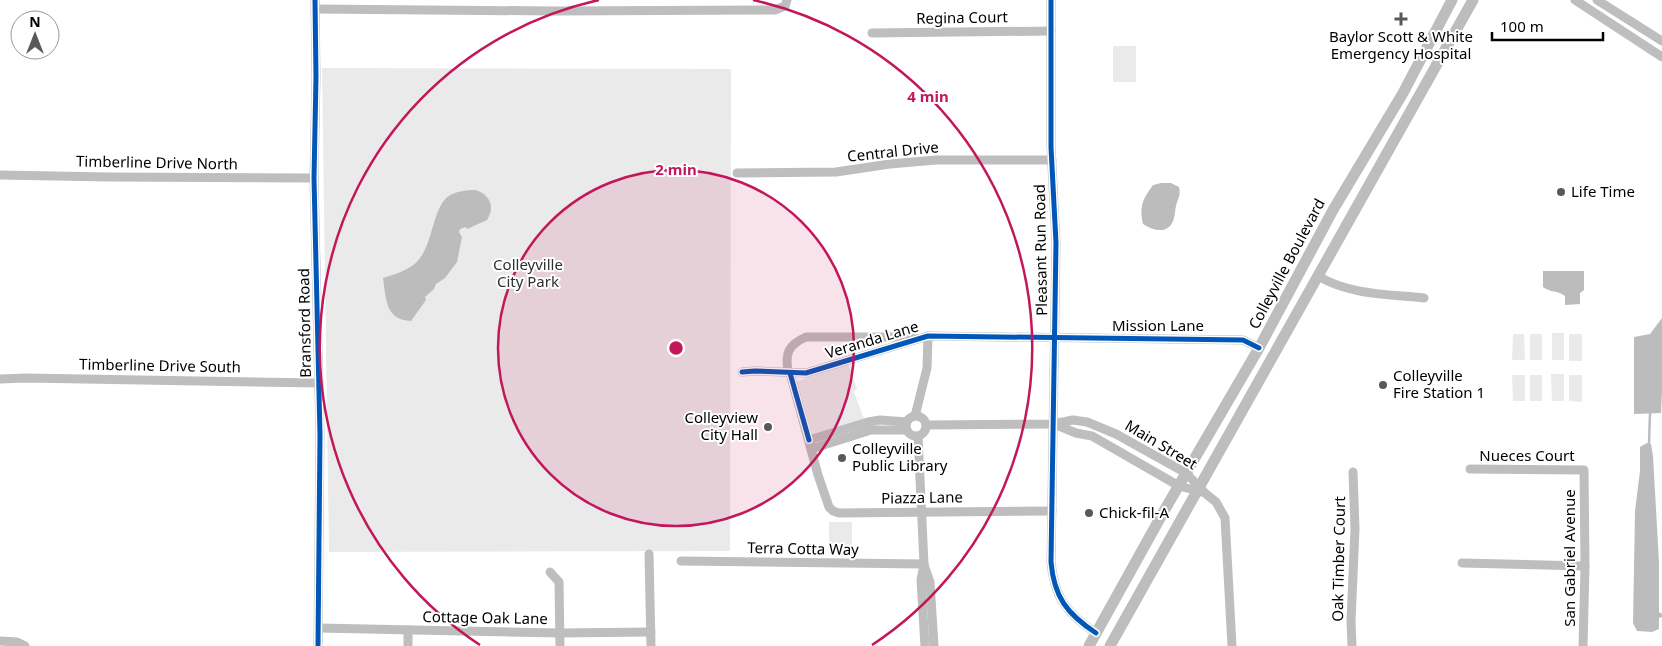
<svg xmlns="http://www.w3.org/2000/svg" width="1662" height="646" font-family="'Noto Sans',sans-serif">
	<rect width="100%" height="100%" fill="#fff"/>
	<g fill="#eaeaea">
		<rect x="1113" y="46" width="23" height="36"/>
		<polygon points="322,68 731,69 730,551 329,552"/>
		<rect x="1552" y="333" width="12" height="27"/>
		<polygon points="1513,334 1524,334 1525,360 1512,360"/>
		<rect x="1530" y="334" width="12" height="26"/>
		<rect x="1569" y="334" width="13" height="27"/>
		<polygon points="848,364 857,388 854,392 864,419 807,436 792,383"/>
		<polygon points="1551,374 1564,374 1564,401 1552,401"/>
		<polygon points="1512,375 1525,375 1525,401 1513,401"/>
		<rect x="1530" y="375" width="12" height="26"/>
		<polygon points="1569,375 1582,375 1582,402 1569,401"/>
		<rect x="829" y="522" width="23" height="32"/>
	</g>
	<g fill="#bcbcbc">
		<path d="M1161,183h10l8,4c2,8 -1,11 -3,19 -1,4 -1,8 -2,12 -4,16 -19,14 -31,6 -4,-18 0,-25 10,-39z"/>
		<path d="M476,190c15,6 19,17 11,30l-20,9 -1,-2 -6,2 -1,3 3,5 -5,25 -12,16 -9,6 -2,5 -9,8 1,3 -15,21c-26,-1 -25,-23 -28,-43 9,-3 20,-6 29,-12 23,-16 18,-58 38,-71 8,-4 18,-5 26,-5z"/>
		<polygon points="1662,244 1662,392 1661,413 1634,414 1634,337 1650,334 1662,318"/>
		<path d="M1543,271h41v19l-4,3v11l-15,1v-9c-7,-6 -15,-3 -22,-9z"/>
		<polygon points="1647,443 1651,444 1653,456 1659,562 1659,612 1662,614 1662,617 1659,618 1659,629 1652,632 1637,631 1633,623 1635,511 1640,471 1640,447"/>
	</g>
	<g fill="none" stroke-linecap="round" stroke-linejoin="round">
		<polyline stroke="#bcbcbc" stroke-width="2.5" points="1649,443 1650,413"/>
		<g stroke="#bebebe" stroke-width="9">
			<polyline points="315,0 316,77 314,178 320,435 318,646"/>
			<path d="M1051,0v147l5,96 -5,319c3,35 16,52 45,71"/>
			<polyline points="1575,0 1662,57"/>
			<polyline points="1597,0 1662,41"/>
			<polyline points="316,9 553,11 775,10 785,6 787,0"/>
			<polyline points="872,33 1051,31"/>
			<polyline points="737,173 836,172 890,164 936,160 1052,160"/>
			<polyline points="0,175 109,177 314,178"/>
			<path d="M1318,276c32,19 69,18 106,22"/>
			<polyline points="742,372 755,371 806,373 928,336 1243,340 1259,348"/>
			<path d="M788,372c-3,-19 0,-27 18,-35h107"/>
			<polyline points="790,373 818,475 829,507 833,511 839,513 1052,511"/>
			<polyline points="0,379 26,378 319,383"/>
			<circle cx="916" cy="426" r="10"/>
			<polyline points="915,416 927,368 928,336"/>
			<polyline points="1054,424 1076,433 1092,436 1179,486 1202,492"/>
			<polyline points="927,425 1053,424 1073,420 1087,422 1116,434 1186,473 1205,493 1216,502 1225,518 1232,646"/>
			<polyline points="918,436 924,564 921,580 925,646"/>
			<polyline points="809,440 868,422 880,420 907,422"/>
			<polyline points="811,449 871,430 907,430"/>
			<polyline points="1470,469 1584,470 1585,566 1583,646"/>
			<polyline points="649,554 651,646"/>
			<polyline points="681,561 924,564"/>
			<polyline points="1462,563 1585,566"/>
			<polyline points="924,565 930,582 934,646"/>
			<polyline points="550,572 559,582 560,646"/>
			<polyline points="319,628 559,633 651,632"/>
			<polyline points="408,630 408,646"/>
			<polyline points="0,641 17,642 25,646"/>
			<polyline points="1352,646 1351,621 1355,529 1353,472"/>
		</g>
		<g stroke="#bdbdbd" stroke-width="11">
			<polyline points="1089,646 1164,511 1259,348 1333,210 1403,93 1452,0"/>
			<polyline points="1110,646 1473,0"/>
		</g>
		<g stroke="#fff" stroke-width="8">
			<g id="cycleway">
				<polyline points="315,0 316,77 314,178 320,435 318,646"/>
				<path d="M1051,0v147l5,96 -5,319c3,35 16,52 45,71"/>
				<polyline points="742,372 755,371 806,373 928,336 1243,340 1259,348"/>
				<polyline points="790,373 809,440"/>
			</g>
		</g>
		<use href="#cycleway" stroke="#0057b8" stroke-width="5"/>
	</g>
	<circle cx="676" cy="348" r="178" fill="#c2185b" fill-opacity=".12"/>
	<g fill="none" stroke="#c2185b" stroke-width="2.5">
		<circle cx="676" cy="348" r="178"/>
		<path d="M480 645A356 356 0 0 1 599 0M753 0A356 356 0 0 1 872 645"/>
	</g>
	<g fill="#595959" stroke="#fff" stroke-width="2">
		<path d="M1398.5 11.5h5v5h5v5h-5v5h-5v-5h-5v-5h5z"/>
		<circle cx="1561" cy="192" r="5"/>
		<circle cx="1383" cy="385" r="5"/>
		<circle cx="768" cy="427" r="5"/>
		<circle cx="842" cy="458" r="5"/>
		<circle cx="1089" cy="513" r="5"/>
	</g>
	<g text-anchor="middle" stroke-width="4" stroke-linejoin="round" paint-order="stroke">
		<g font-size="15" fill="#000" stroke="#fff">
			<text transform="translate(962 18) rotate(-1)" y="5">Regina Court</text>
			<text transform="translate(893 152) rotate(-6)" y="5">Central Drive</text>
			<text transform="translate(157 163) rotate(1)" y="5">Timberline Drive North</text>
			<text transform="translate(1041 250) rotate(-91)" y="5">Pleasant Run Road</text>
			<text transform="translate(1287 264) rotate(-62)" y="5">Colleyville Boulevard</text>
			<text transform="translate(305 323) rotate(-91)" y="5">Bransford Road</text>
			<text x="1158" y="331">Mission Lane</text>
			<text transform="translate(872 340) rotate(-17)" y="5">Veranda Lane</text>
			<text transform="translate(160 366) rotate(1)" y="5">Timberline Drive South</text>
			<text transform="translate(1161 445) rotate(31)" y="5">Main Street</text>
			<text x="1527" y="461">Nueces Court</text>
			<text transform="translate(922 498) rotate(-1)" y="5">Piazza Lane</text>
			<text transform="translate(803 549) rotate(1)" y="5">Terra Cotta Way</text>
			<text transform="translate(1570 558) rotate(-90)" y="5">San Gabriel Avenue</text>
			<text transform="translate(1339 559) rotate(-89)" y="5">Oak Timber Court</text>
			<text transform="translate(485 618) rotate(1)" y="5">Cottage Oak Lane</text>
		</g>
		<g font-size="15" fill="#000" stroke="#fff" text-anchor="start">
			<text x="1401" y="42" text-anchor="middle">Baylor Scott &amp; White<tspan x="1401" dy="17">Emergency Hospital</tspan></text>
			<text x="1571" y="197">Life Time</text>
			<text x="1393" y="381">Colleyville<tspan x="1393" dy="17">Fire Station 1</tspan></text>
			<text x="758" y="423" text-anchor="end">Colleyview<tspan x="758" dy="17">City Hall</tspan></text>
			<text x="852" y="454">Colleyville<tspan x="852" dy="17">Public Library</tspan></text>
			<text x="1099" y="518">Chick-fil-A</text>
		</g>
		<g font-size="15" fill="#2f2f2f" stroke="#fff">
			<text x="528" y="270">Colleyville<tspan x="528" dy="17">City Park</tspan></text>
		</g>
	</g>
	<circle cx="676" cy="348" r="8" fill="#c2185b" stroke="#fff" stroke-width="2.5"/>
	<g font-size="15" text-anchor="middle" font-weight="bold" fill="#c2185b" stroke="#fff" stroke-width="4" stroke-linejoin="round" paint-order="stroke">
		<text x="928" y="102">4 min</text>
		<text x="676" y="175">2 min</text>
	</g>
	<g transform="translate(35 35)"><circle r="24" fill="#ffffff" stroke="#999999"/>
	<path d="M0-4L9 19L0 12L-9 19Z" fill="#595959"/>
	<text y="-8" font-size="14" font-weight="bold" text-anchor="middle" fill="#000000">N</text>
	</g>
	<path d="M1492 32v8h111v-8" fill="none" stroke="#000000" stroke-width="2.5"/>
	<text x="1500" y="32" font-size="15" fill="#000000" stroke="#ffffff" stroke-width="4" paint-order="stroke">100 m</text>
</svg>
